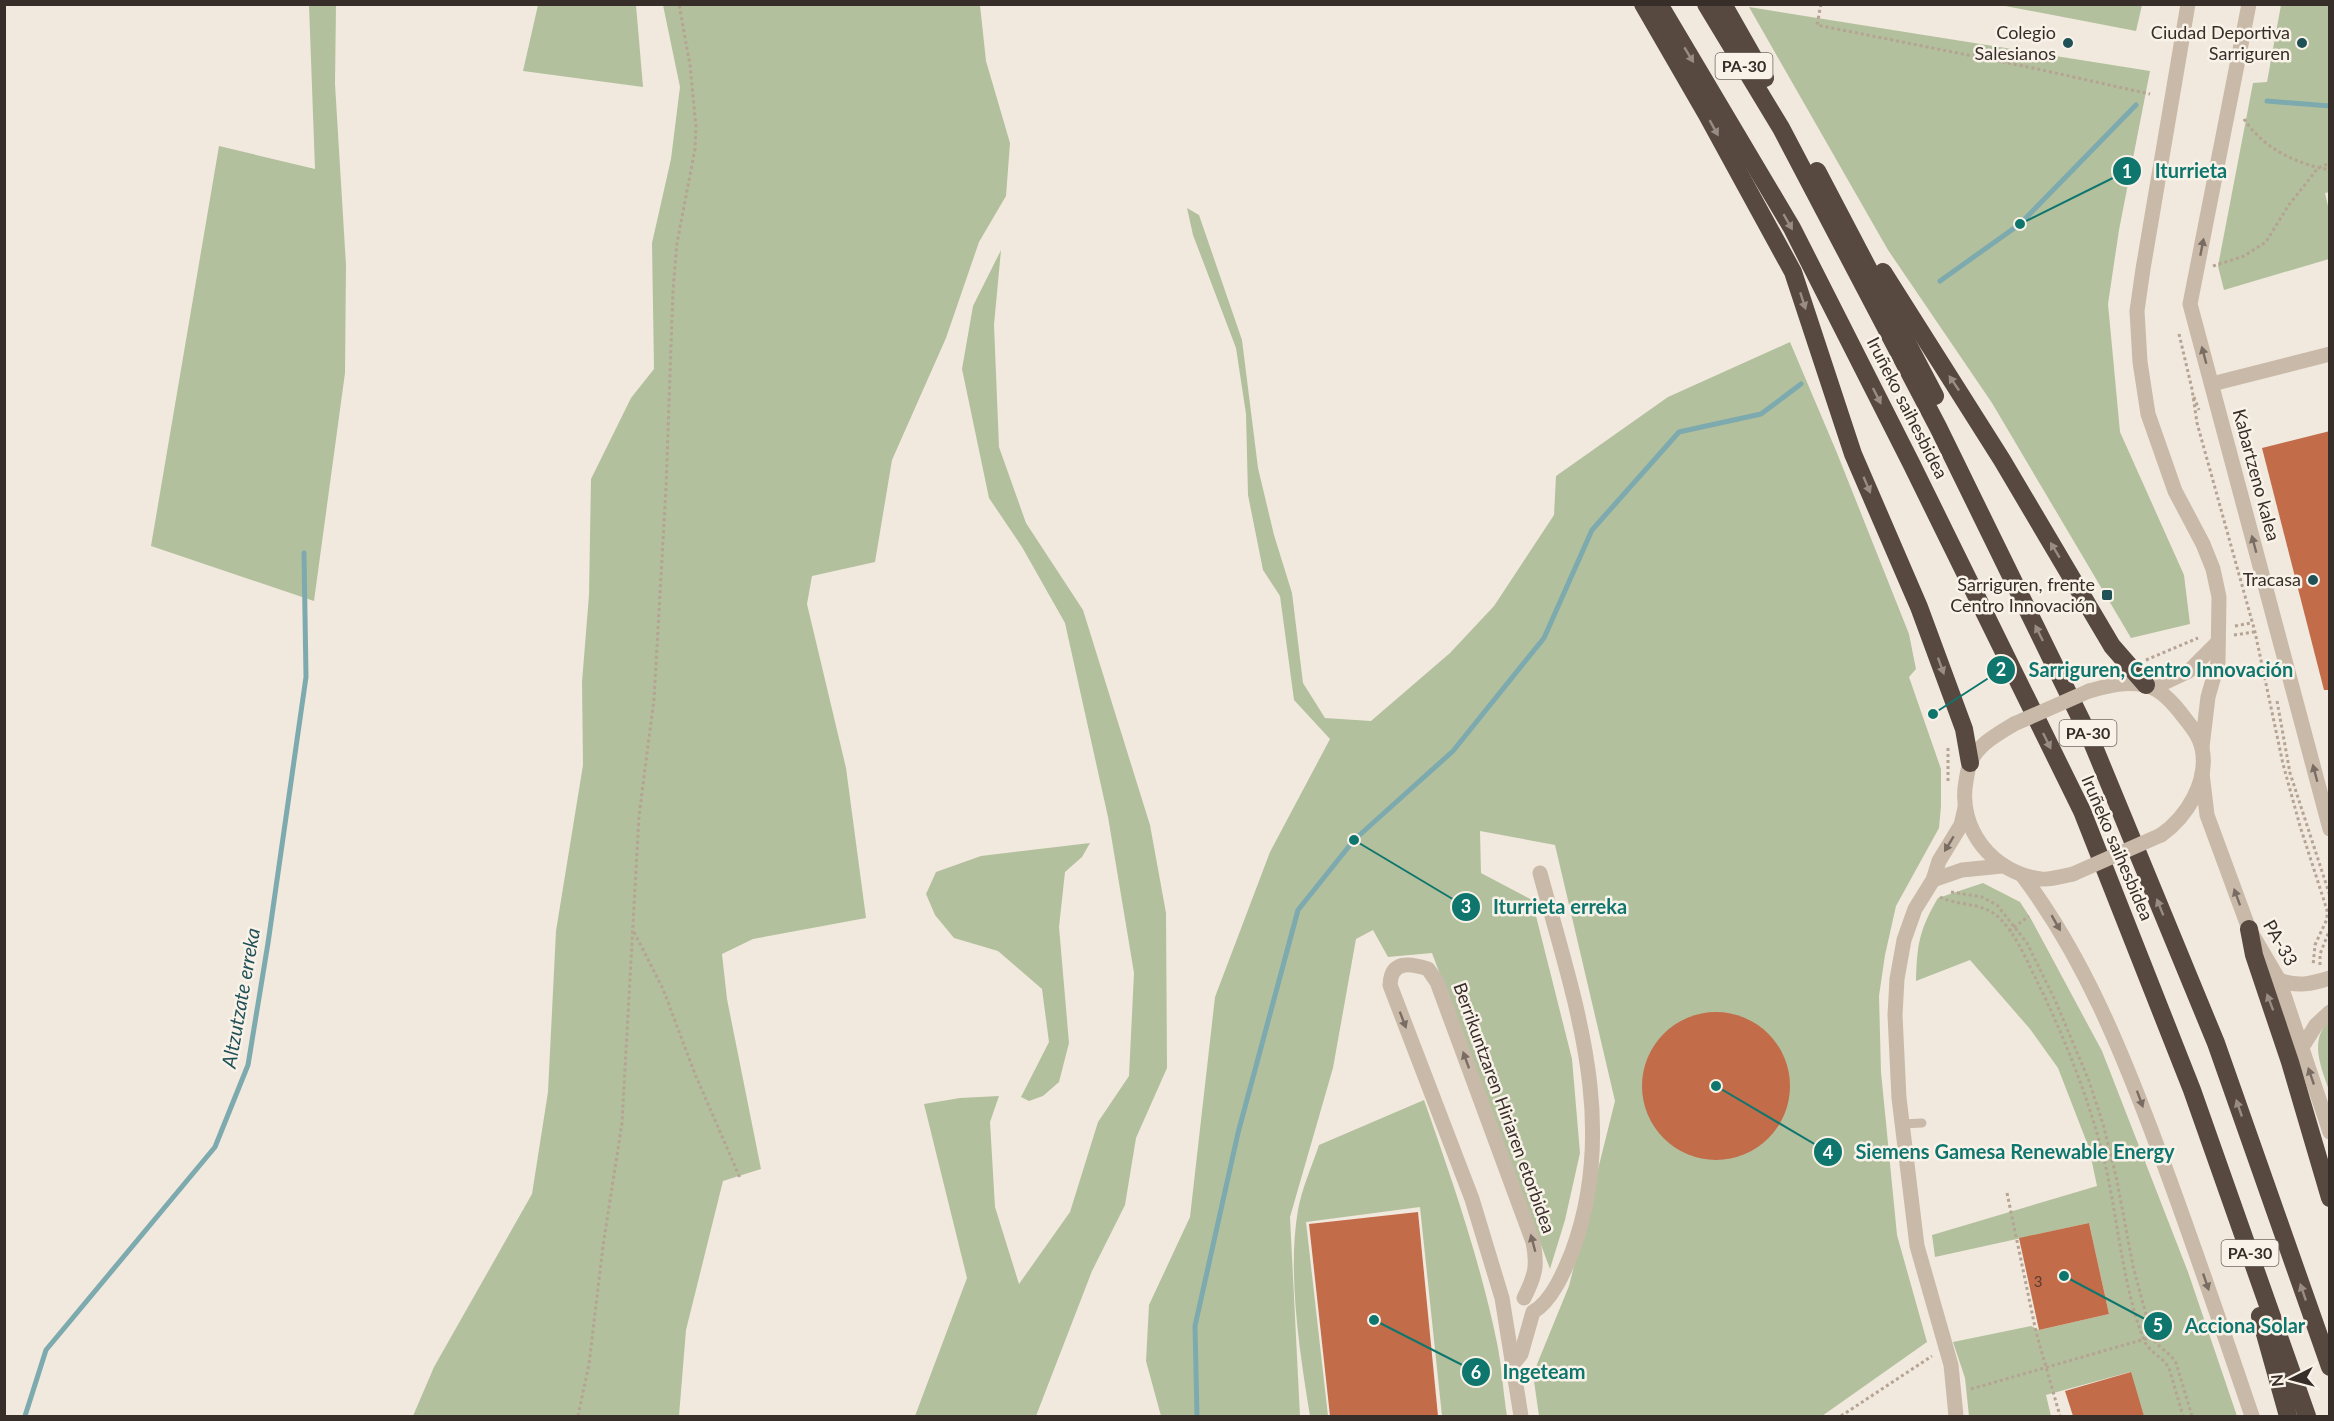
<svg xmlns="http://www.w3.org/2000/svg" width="2334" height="1421" font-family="Lato,sans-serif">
	<rect width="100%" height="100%" fill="#f1e9dd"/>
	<g fill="#b3c09d">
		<polygon points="309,5 336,5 335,84 346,265 345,373 314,601 151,546 219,146 315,169"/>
		<polygon points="538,5 636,5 643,87 523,71"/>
		<polygon points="663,5 980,5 986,61 1010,143 1006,196 979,242 946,338 892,460 875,562 812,576 807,604 846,768 866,918 753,939 722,954 727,999 761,1169 723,1181 686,1330 679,1416 413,1416 434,1367 532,1194 548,1092 556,931 583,765 582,682 589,595 591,479 631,398 654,369 652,243 671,159 680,87"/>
		<polygon points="2000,5 2142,5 2136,31"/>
		<polygon points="2281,5 2329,5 2330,192 2325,193 2329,211 2329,259 2224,290 2218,266 2253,83 2267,82"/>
		<polygon points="1749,7 2150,71 2119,230 2108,304 2120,432 2184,575 2190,624 2131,638 1992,403 1888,250"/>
		<polygon points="1187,208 1199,215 1242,340 1258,468 1274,535 1292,593 1303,683 1325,718 1371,721 1450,653 1494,606 1554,515 1556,476 1668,397 1790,342 1837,453 1909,634 1916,669 1909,677 1941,769 1941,806 1939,828 1896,906 1885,955 1879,996 1881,1072 1897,1235 1927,1342 1822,1416 1539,1416 1533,1374 1569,1286 1615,1101 1555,845 1480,831 1481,873 1532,900 1572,1059 1580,1153 1565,1220 1550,1269 1432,953 1388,957 1373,930 1356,939 1333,1068 1290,1217 1300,1416 1161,1416 1146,1361 1149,1305 1190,1217 1215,997 1270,852 1330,739 1294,700 1280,596 1263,570 1248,495 1246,414 1236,348 1193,235"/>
		<polygon points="1001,250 994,325 999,447 1026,523 1083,610 1150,825 1166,913 1167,1068 1136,1138 1125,1205 1092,1271 1036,1416 915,1416 967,1278 924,1104 960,1098 999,1096 990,1122 995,1207 1019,1284 1070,1212 1098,1122 1129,1076 1134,973 1108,817 1065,623 1022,547 989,498 962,369 973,306"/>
		<polygon points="1090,843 1082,857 1065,872 1059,927 1069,1043 1059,1082 1043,1096 1029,1101 1021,1097 1049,1042 1042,989 998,951 954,938 935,915 926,894 936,872 981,856"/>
		<path d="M1983,883l37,19 11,17 71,132 86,221 49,144h-93l-14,-44 -84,23 5,21h-82l-4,-38 -12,-36 78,-16 8,4 70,-16 -20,-91 -154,34 -3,-22 165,-49 -8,-38 -31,-80 -28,-39 -60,-69 -54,21c1,-36 3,-51 22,-83z"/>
		<path d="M2329,1021v69c-8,-23 -20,-50 0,-69z"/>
		<path d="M1424,1100c28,80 56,160 73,243 5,24 6,49 10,73h-65l-22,-209 -114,15 22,194h-18c-10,-62 -23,-143 -12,-206 4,-22 14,-44 21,-65z"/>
	</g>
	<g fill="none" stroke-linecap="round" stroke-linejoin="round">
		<g stroke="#7daaae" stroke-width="5">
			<polyline points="2267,101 2330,106"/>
			<polyline points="1940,281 2020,224 2136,105"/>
			<polyline points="25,1416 46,1350 215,1147 248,1065 268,943 306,677 304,553"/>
			<polyline points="1197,1416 1195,1326 1238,1133 1298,910 1354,840 1453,751 1544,638 1592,530 1679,432 1761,414 1801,384"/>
		</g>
	</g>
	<g fill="#c26c4a">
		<polygon points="2330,431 2330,690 2324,690 2262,448"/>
		<circle cx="1716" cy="1086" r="74"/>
		<polygon points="1418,1212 1438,1416 1330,1416 1309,1224"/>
		<polygon points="2089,1223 2109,1314 2039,1330 2019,1238"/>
		<polygon points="2131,1372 2144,1416 2073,1416 2065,1391"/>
	</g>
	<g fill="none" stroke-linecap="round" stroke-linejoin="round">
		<g stroke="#b5a393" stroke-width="3" stroke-dasharray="3 3" stroke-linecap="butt">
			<polyline points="1821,4 1817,25 2033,68 2150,94"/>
			<path d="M2244,119c19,29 52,45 86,51"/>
			<polyline points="2213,266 2244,256 2266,242 2288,206 2318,168 2330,163"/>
			<polyline points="2179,334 2192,389 2197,423 2255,632 2283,764 2300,826 2327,910 2327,919 2315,945 2313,966"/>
			<polyline points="2194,397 2199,410"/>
			<polyline points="2235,626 2251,623"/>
			<polyline points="2234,635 2254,632"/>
			<polyline points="2146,660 2198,638"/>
			<polyline points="2277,701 2290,773 2330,896"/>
			<polyline points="1948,748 1948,781"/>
			<path d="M1951,892l31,5 15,8 30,38 28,57 34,81 14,43 13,52 17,90 19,71c6,11 18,15 24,26l16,53"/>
			<path d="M1940,897c18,9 39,5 56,18 20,17 31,47 43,70 26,54 49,112 64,170 15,61 18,124 40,183 5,14 19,18 26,30l14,48"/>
			<polyline points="2009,931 2029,916"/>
			<polyline points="634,932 663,989 695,1074 740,1178"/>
			<polyline points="2320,965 2320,954 2330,929"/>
			<polyline points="2007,1193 2036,1332 2060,1416"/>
			<polyline points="1971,1389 2152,1337"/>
			<polyline points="578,1416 589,1364 603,1246 622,1123 639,816 654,699 666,488 673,290 677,243 695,149 696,127 690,65 679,4"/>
			<polyline points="1841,1416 1932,1356"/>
		</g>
		<polyline stroke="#c9b9a9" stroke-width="9" points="1903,1124 1922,1123"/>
		<g stroke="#c9b9a9" stroke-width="15">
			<polyline points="2249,4 2190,304 2330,829"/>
			<polyline points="2212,384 2330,354"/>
			<polyline points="1933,880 1962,870 2002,866"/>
			<path d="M2279,980c19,7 32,4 51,-2"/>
			<polyline points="2301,1049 2316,1025 2330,1012"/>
			<path d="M1513,1364l8,-10 12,-42c19,-11 31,-40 39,-60 48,-129 2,-253 -32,-379"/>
			<path d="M1521,1416l-19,-118 -30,-99 -82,-214c1,-25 20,-22 38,-16l9,13 96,260c5,24 2,34 -9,56"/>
			<polyline points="1956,1416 1951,1365 1917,1246 1899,1098 1895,1015 1897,979 1904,940 1915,909 1933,880 1939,861 1961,825 1965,808"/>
		</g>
		<g stroke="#c9b9a9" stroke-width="15">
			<polyline points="2188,4 2143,269 2137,311 2140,362 2148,414 2175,491 2203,544 2213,569 2219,597 2218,662 2208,697 2202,747"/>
			<polyline points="2153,688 2189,671 2217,643"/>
			<path d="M2089,691c19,-5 36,-10 55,-6 14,2 28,17 36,27 8,11 19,22 22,36 7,33 -15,69 -41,87"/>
			<path d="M2014,724c-16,10 -36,20 -44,39 -2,5 -3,12 -4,18 -9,48 27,92 75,98 10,1 22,-3 32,-5"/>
			<polyline points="2202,773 2207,815 2249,929 2279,980 2330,1132"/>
			<path d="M2022,875c62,82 101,179 137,276 33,88 63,177 93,265"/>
		</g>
		<g stroke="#574840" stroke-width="18">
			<polyline points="1643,4 1706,113 1793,272 1853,454 1919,607 1964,729 1970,763"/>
			<polyline points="1659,4 1792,228 1911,463 2082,811 2192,1090 2307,1416"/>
			<polyline points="1706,4 1781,128 1938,427 2092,742 2216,1043 2330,1367"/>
			<polyline points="1723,4 1765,78"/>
			<polyline points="1817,171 1935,396"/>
			<polyline points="1883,272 2002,460 2112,646 2146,685"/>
			<polyline points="2249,929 2254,955 2290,1062 2330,1198"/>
			<polyline points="2260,1316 2288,1416"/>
		</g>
		<g stroke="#c9b9a9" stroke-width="15">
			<polyline points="2014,724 2089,691"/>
			<polyline points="2073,874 2161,835"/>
		</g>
	</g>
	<defs><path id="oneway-solid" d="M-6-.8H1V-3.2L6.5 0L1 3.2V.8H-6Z" transform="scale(1.5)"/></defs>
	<g fill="#988c84">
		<use href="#oneway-solid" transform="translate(1689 55) rotate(59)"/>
		<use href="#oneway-solid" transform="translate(1714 128) rotate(61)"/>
		<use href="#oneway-solid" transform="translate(1788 222) rotate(60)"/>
		<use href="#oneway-solid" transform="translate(1803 301) rotate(72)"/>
		<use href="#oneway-solid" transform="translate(1954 383) rotate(-124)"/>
		<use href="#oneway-solid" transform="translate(1877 396) rotate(63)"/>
		<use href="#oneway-solid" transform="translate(1867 485) rotate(67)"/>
		<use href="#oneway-solid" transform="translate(2055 550) rotate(-121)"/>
		<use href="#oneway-solid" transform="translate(2039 633) rotate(-116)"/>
		<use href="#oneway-solid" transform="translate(1941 666) rotate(70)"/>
		<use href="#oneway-solid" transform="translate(2047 741) rotate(64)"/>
		<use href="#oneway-solid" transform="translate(2160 907) rotate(-112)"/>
		<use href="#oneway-solid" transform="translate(2270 1002) rotate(-111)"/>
		<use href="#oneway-solid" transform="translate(2239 1108) rotate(-109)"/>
		<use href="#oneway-solid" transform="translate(2303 1292) rotate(-109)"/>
	</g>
	<g fill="#796d63">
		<use href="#oneway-solid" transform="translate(2202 247) rotate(-79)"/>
		<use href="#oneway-solid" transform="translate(2204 355) rotate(-105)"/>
		<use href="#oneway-solid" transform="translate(2254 544) rotate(-105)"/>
		<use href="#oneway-solid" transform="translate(2315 773) rotate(-105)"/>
		<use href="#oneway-solid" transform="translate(1949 844) rotate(121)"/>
		<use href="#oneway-solid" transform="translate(2237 897) rotate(-110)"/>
		<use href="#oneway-solid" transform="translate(2056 923) rotate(60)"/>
		<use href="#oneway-solid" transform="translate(1403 1020) rotate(69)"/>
		<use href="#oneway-solid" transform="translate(1466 1060) rotate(-110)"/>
		<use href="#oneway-solid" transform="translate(2311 1076) rotate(-109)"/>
		<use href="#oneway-solid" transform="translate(2140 1099) rotate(70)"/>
		<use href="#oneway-solid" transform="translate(1533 1243) rotate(-105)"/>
		<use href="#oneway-solid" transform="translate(2206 1282) rotate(71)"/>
	</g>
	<g fill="#1f5157" stroke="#f9f2e9" stroke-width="2">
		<circle cx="2068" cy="43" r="6"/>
		<circle cx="2302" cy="43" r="6"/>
		<circle cx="2313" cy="580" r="6"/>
		<rect x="2101" y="589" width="12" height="12" rx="3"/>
	</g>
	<g text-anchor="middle" stroke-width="5" stroke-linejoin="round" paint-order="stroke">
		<g font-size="15" fill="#5a3e31">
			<text x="2038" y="1287">3</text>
		</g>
		<g fill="#f9f2e9" stroke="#716963" stroke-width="1.5">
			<rect x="1715.5" y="53" width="57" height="26" rx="4.5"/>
			<rect x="2059.5" y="720" width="57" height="26" rx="4.5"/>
			<rect x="2221.5" y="1240" width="57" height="26" rx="4.5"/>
		</g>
		<g font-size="16" font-weight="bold" fill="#372e29">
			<text x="1744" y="72">PA-30</text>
			<text x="2088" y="739">PA-30</text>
			<text x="2250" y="1259">PA-30</text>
		</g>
		<g font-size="18" fill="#372e29" stroke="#f9f2e9" text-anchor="end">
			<text x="2056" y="39">Colegio<tspan x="2056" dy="21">Salesianos</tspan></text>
			<text x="2290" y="39">Ciudad Deportiva<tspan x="2290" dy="21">Sarriguren</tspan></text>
			<text x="2301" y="586">Tracasa</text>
			<text x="2095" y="591">Sarriguren, frente<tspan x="2095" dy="21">Centro Innovación</tspan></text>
		</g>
		<g font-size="18" fill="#372e29" stroke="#f9f2e9">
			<text transform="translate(1907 408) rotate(63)" y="6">Iruñeko saihesbidea</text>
			<text transform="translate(2256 475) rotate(75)" y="6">Kabartzeno kalea</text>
			<text transform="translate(2117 848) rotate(67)" y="6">Iruñeko saihesbidea</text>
			<text transform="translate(2280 943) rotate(60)" y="6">PA-33</text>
			<text transform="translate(1504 1108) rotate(70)" y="6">Berrikuntzaren Hiriaren etorbidea</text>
		</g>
		<g font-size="20" font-style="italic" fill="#1f5157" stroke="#f9f2e9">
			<text transform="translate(241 998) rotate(-80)" y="7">Altzutzate erreka</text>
		</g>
	</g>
	<path fill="none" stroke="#0f766e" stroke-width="2" d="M2020 224L2127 171M1933 714L2001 670M1354 840L1466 907M1716 1086L1828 1152M2064 1276L2158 1326M1374 1320L1476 1372"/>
	<g fill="#0f766e" stroke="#f9f2e9" stroke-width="2">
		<circle cx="2020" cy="224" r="6"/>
		<circle cx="1933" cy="714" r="6"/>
		<circle cx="1354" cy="840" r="6"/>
		<circle cx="1716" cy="1086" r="6"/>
		<circle cx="2064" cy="1276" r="6"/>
		<circle cx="1374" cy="1320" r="6"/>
		<circle cx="2127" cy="171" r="15"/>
		<circle cx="2001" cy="670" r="15"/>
		<circle cx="1466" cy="907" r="15"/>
		<circle cx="1828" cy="1152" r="15"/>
		<circle cx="2158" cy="1326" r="15"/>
		<circle cx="1476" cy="1372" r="15"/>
	</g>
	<g font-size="18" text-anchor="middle" font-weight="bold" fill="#fff">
		<text x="2127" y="178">1</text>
		<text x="2001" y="676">2</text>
		<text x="1466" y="913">3</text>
		<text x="1828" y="1159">4</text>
		<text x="2158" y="1332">5</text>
		<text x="1476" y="1379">6</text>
	</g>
	<g font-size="20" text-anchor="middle" font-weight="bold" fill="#0f766e" stroke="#f9f2e9" stroke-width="5" stroke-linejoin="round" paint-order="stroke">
		<text x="2191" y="178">Iturrieta</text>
		<text x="2161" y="677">Sarriguren, Centro Innovación</text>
		<text x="1560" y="914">Iturrieta erreka</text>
		<text x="2015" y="1159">Siemens Gamesa Renewable Energy</text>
		<text x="2245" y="1333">Acciona Solar</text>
		<text x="1544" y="1379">Ingeteam</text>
	</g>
	<rect width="2334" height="1421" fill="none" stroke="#372e29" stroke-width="12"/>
	<g transform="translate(2292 1379) rotate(264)" stroke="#f9f2e9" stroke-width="4.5" paint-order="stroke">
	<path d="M0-4.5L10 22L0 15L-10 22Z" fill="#372e29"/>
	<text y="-9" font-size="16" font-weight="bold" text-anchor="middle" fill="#372e29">N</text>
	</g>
</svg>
